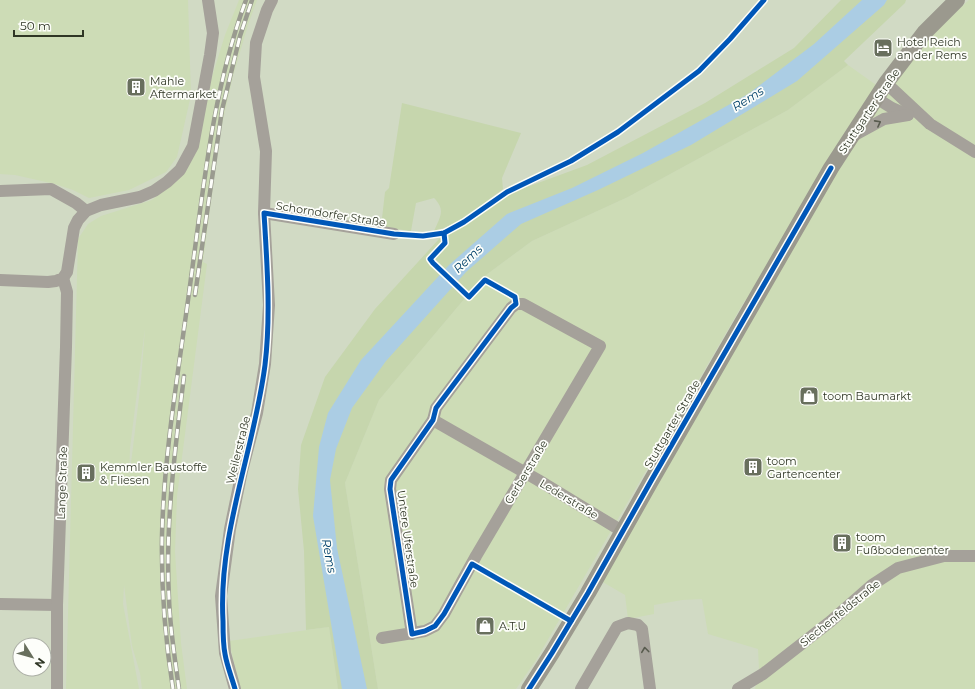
<svg xmlns="http://www.w3.org/2000/svg" width="975" height="689" font-family="Montserrat,sans-serif">
	<rect width="100%" height="100%" fill="#d1dac4"/>
	<g fill="#cddcb6" fill-rule="evenodd">
		<polygon points="0,0 188,0 191,95 177,157 166,172 129,190 89,198 73,190 55,184 15,175 0,174"/>
		<path d="M239,0h18l-9,25 -15,51 -13,57 -17,129 4,2 -30,232 -2,56 6,91 6,46h-45l-2,-16 -8,-27 -8,-61 -1,19 16,85h-73l12,-450 10,-15 13,-8 51,-16 25,-20 34,-100 14,-45zM145,328l-4,53 -12,99 1,-32z"/>
		<polygon points="969,0 975,0 975,689 755,689 759,669 758,649 708,634 702,599 682,600 654,605 654,614 628,619 625,595 601,581 758,307 745,300 536,660 516,689 378,689 345,483 379,400 482,278 532,241 628,197 788,110 848,65 886,92 932,34"/>
		<polygon points="329,627 338,689 241,689 237,676 229,641"/>
	</g>
	<g fill="#c6d6ad">
		<polygon points="841,0 906,0 905,3 844,61 848,65 788,110 628,197 532,241 482,278 379,400 345,483 378,689 338,689 329,627 306,630 304,551 298,489 301,445 325,377 375,309 439,239 508,194 587,165 705,103 794,48"/>
		<path d="M402,103l119,30 -19,45 1,11c-21,15 -43,36 -69,42 6,-14 12,-21 0,-33l-18,5 -5,28 -30,-4 4,-35 4,-4z"/>
	</g>
	<polygon fill="#abcde4" points="862,0 887,0 884,5 797,81 691,145 598,190 521,224 466,272 386,361 352,408 336,449 330,480 337,548 367,689 342,689 313,516 319,447 328,413 361,360 449,265 507,214 572,188 643,153 748,94 814,44"/>
	<g fill="none" stroke-linecap="round" stroke-linejoin="round">
		<g stroke="#a5a19a" stroke-width="12">
			<polyline points="886,83 930,124 975,152"/>
			<polyline points="876,98 892,108 908,115"/>
			<polyline points="851,137 884,119 908,115"/>
			<polyline points="0,191 51,189 76,203 86,211"/>
			<polyline points="264,213 394,234"/>
			<polyline points="0,280 48,282 56,281 63,278 67,272 74,228 78,220 86,211 101,205 140,197 154,191 167,182 180,170 193,146 210,55 213,33 208,0"/>
			<polyline points="433,420 538,480 622,531"/>
			<polyline points="0,604 57,605"/>
			<polyline points="382,638 425,631 435,626 444,614 476,556 600,346 523,304 516,304 511,308 436,408 433,420 391,480 390,489 412,634"/>
			<polyline points="57,689 57,605 66,347 67,292 63,278"/>
			<polyline points="235,689 225,653 221,596 230,529 242,471 257,413 265,364 269,305 264,213 266,151 254,77 256,43 267,10 272,0"/>
			<polyline points="581,689 617,627 628,623 638,625 642,629 650,689"/>
			<polyline points="738,689 763,674 831,621 872,585 898,568 944,556 975,556"/>
		</g>
		<polyline stroke="#9b998e" stroke-width="16" points="529,689 552,653 588,593 651,481 831,168 886,83 924,33 957,0"/>
		<g stroke="#9a9b90" stroke-width="4.5">
			<g id="rail">
				<polyline points="195,295 222,110 240,36 252,0"/>
				<path d="M173,689c-8,-51 -12,-102 -11,-154 2,-85 18,-172 29,-257 13,-94 22,-189 55,-278"/>
				<path d="M179,689c-4,-30 -9,-60 -10,-91 -4,-74 6,-148 15,-222"/>
			</g>
		</g>
		<use href="#rail" stroke="#fdfefa" stroke-width="3" stroke-dasharray="9" stroke-linecap="butt"/>
		<g stroke="#fdfefa" stroke-width="8">
			<g id="cycleway">
				<polyline points="444,233 445,243 430,259 433,263 469,297 485,280 515,297 516,304 511,308 436,408 433,420 391,480 390,489 412,634 425,631 435,626 444,614 472,564 571,621"/>
				<path d="M235,689c-3,-11 -8,-23 -10,-35 -2,-10 -2,-22 -2,-33 -5,-88 31,-170 42,-256 6,-50 2,-102 -1,-152l130,21 29,2 21,-3 20,-11 43,-30 64,-31 47,-29 81,-61 31,-32 34,-39"/>
				<polyline points="529,689 552,653 588,593 651,481 831,168"/>
			</g>
		</g>
		<use href="#cycleway" stroke="#0057b8" stroke-width="5"/>
	</g>
	<defs><path id="oneway-chevron" d="M-2-3.5L2.5 0L-2 3.5" fill="none" stroke-width="1.6" stroke-linecap="round" stroke-linejoin="round"/></defs>
	<g stroke="#585b4e">
		<use href="#oneway-chevron" transform="translate(878 123) rotate(-28)"/>
		<use href="#oneway-chevron" transform="translate(645 650) rotate(-97)"/>
	</g>
	<defs>
		<g id="hotel-square" transform="scale(1)"><rect x="-9" y="-9" width="18" height="18" rx="4" fill="#686f5d" stroke="#fdfefa"/><path d="M-6-4.5h1.5V1H6V5H4.5V3h-9V5H-6ZM-4 0a1.8 1.8 0 1 1 3.6 0ZM.5 0V-2.5h3Q6-2.5 6 0Z" fill="#fff"/></g>
		<g id="building-square" transform="scale(1)"><rect x="-9" y="-9" width="18" height="18" rx="4" fill="#686f5d" stroke="#fdfefa"/><path d="M-4-6H4V6H1V3H-1V6H-4ZM-2.5-4.3h1.7v1.8h-1.7ZM.8-4.3h1.7v1.8H.8ZM-2.5-1h1.7V.8h-1.7ZM.8-1h1.7V.8H.8Z" fill="#fff"/></g>
		<g id="shop-square" transform="scale(1)"><rect x="-9" y="-9" width="18" height="18" rx="4" fill="#686f5d" stroke="#fdfefa"/><path d="M-5-2.5h2.3a2.7 3.5 0 0 1 5.4 0H5L5.5 6h-11ZM-1.5-2.5h3a1.5 2.3 0 0 0-3 0Z" fill="#fff"/></g>
	</defs>
	<g fill-rule="evenodd">
		<use href="#hotel-square" x="883" y="48"/>
		<use href="#building-square" x="136" y="87"/>
		<use href="#shop-square" x="809" y="396"/>
		<use href="#building-square" x="753" y="467"/>
		<use href="#building-square" x="86" y="473"/>
		<use href="#building-square" x="842" y="543"/>
		<use href="#shop-square" x="485" y="626"/>
	</g>
	<g text-anchor="middle" stroke-width="3.5" stroke-linejoin="round" paint-order="stroke">
		<g font-size="11" fill="#2f3625" stroke="#fdfefa" text-anchor="start">
			<text x="897" y="46">Hotel Reich<tspan x="897" dy="13">an der Rems</tspan></text>
			<text x="150" y="85">Mahle<tspan x="150" dy="13">Aftermarket</tspan></text>
			<text x="823" y="400">toom Baumarkt</text>
			<text x="767" y="465">toom<tspan x="767" dy="13">Gartencenter</tspan></text>
			<text x="100" y="471">Kemmler Baustoffe<tspan x="100" dy="13">&amp; Fliesen</tspan></text>
			<text x="856" y="541">toom<tspan x="856" dy="13">Fußbodencenter</tspan></text>
			<text x="499" y="630">A.T.U</text>
		</g>
		<g font-size="11" fill="#2f3625" stroke="#fdfefa">
			<text transform="translate(869 111) rotate(-56)" y="4">Stuttgarter Straße</text>
			<text transform="translate(331 214) rotate(9)" y="4">Schorndorfer Straße</text>
			<text transform="translate(672 424) rotate(-60)" y="4">Stuttgarter Straße</text>
			<text transform="translate(238 450) rotate(-76)" y="4">Weilerstraße</text>
			<text transform="translate(526 472) rotate(-59)" y="4">Gerberstraße</text>
			<text transform="translate(62 483) rotate(-88)" y="4">Lange Straße</text>
			<text transform="translate(569 499) rotate(31)" y="4">Lederstraße</text>
			<text transform="translate(408 539) rotate(82)" y="4">Untere Uferstraße</text>
			<text transform="translate(840 613) rotate(-39)" y="4">Siechenfeldstraße</text>
		</g>
		<g font-size="12" font-style="italic" fill="#00406a" stroke="#fdfefa">
			<text transform="translate(748 99) rotate(-32)" y="4">Rems</text>
			<text transform="translate(468 259) rotate(-44)" y="4">Rems</text>
			<text transform="translate(329 556) rotate(79)" y="4">Rems</text>
		</g>
	</g>
	<g transform="translate(32 657) rotate(127)"><circle r="19" fill="#fdfefa" stroke="#abaea5"/>
	<path d="M0-3L7 15L0 10L-7 15Z" fill="#686f5d"/>
	<text y="-6" font-size="11" font-weight="bold" text-anchor="middle" fill="#2f3625">N</text>
	</g>
	<path d="M14 30v6h69v-6" fill="none" stroke="#2f3625" stroke-width="2"/>
	<text x="20" y="30" font-size="12" fill="#2f3625" stroke="#fdfefa" stroke-width="3" paint-order="stroke">50 m</text>
</svg>
